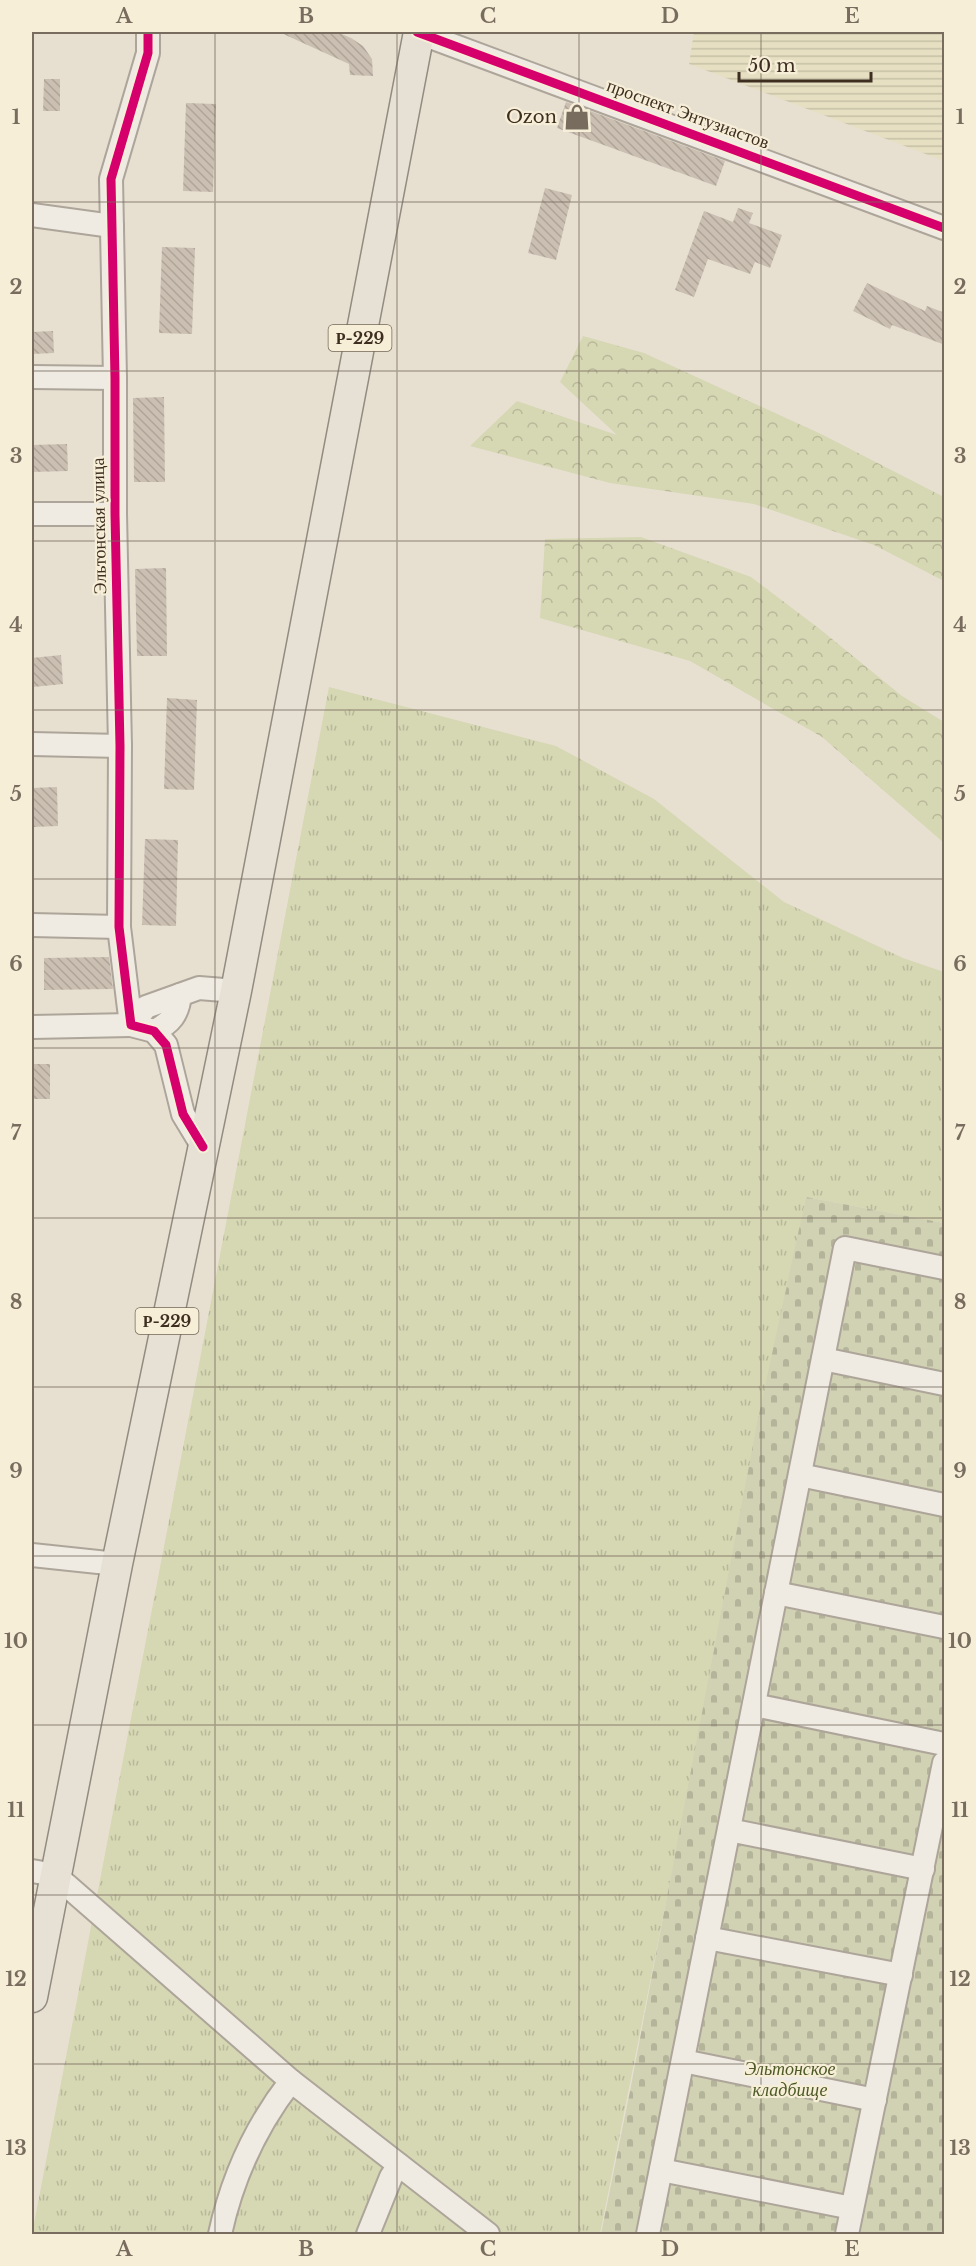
<svg xmlns="http://www.w3.org/2000/svg" width="976" height="2266" font-family="'Libre Baskerville',serif">
	<defs>
		<pattern id="farmland-rules" width="6" height="5" patternUnits="userSpaceOnUse" patternTransform="scale(1.5)"><rect width="6" height="5" fill="#e6dfc2"/><path d="M0 2.5h6" fill="none" stroke="#c6c0a6"/></pattern>
		<pattern id="grass-tufts" width="24" height="20" patternUnits="userSpaceOnUse" patternTransform="scale(1.5)"><rect width="24" height="20" fill="#d6d7b3"/><path d="M3 7l-1-3M5 7V3M7 7l1-3M15 17l-1-3M17 17v-4M19 17l1-3" fill="none" stroke="#b9b99a"/></pattern>
		<pattern id="forest-crowns" width="20" height="18" patternUnits="userSpaceOnUse" patternTransform="scale(1.5)"><rect width="20" height="18" fill="#d6d7b3"/><path d="M2 6a3 3 0 1 1 6 0M12 15a3 3 0 1 1 6 0" fill="none" stroke="#b9b99a"/></pattern>
		<pattern id="cemetery-stones" width="16" height="16" patternUnits="userSpaceOnUse" patternTransform="scale(1.5)"><rect width="16" height="16" fill="#d1d1b3"/><path d="M2 7V4a2 2 0 0 1 4 0v3zM10 15v-3a2 2 0 0 1 4 0v3z" fill="#b4b49a"/></pattern>
		<pattern id="building-back-hatch" width="6" height="6" patternUnits="userSpaceOnUse" patternTransform="scale(1.5)"><rect width="6" height="6" fill="#cbbfb2"/><path d="M-1 5l2 2M0 0l6 6M5-1l2 2" fill="none" stroke="#afa499"/></pattern>
	</defs>
	<rect width="100%" height="100%" fill="#e7e0d1"/>
	<polygon fill="url(#farmland-rules)" points="694,32 944,32 944,161 689,64"/>
	<polygon fill="url(#grass-tufts)" points="329,687 556,746 654,799 784,902 903,958 944,972 944,1223 806,1197 600,2234 32,2234"/>
	<g fill="url(#forest-crowns)">
		<polygon points="583,336 644,353 821,434 944,497 944,581 874,545 754,504 610,483 470,446 517,401 617,435 560,382"/>
		<polygon points="641,537 751,577 821,630 902,696 944,722 944,843 822,737 690,661 540,618 545,539"/>
	</g>
	<polygon fill="url(#cemetery-stones)" points="806,1197 944,1223 944,2234 601,2234 630,2091 758,1419"/>
	<g fill="url(#building-back-hatch)">
		<polygon points="279,32 337,32 351,38 363,46 372,59 373,76 350,75 349,64"/>
		<polygon points="44,79 60,79 60,111 43,111"/>
		<polygon points="566,102 725,161 716,186 557,128"/>
		<polygon points="186,103 216,104 213,192 183,191"/>
		<polygon points="545,188 572,195 556,260 528,253"/>
		<polygon points="738,208 753,213 749,223 782,235 770,268 755,262 750,274 708,259 694,297 675,290 704,211 733,222"/>
		<polygon points="162,247 195,248 192,334 159,333"/>
		<polygon points="867,283 925,311 927,306 945,313 945,345 892,325 890,329 853,311"/>
		<polygon points="53,331 54,353 32,354 32,332"/>
		<polygon points="164,397 165,482 134,482 133,398"/>
		<polygon points="67,444 68,471 32,472 32,445"/>
		<polygon points="166,568 167,656 137,656 135,569"/>
		<polygon points="61,655 63,684 33,687 32,658"/>
		<polygon points="167,698 197,700 194,790 164,789"/>
		<polygon points="57,787 58,826 32,827 32,788"/>
		<polygon points="145,839 178,840 176,926 142,925"/>
		<polygon points="109,957 113,989 44,990 44,958"/>
		<rect x="32" y="1064" width="18" height="35"/>
	</g>
	<g fill="none" stroke-linecap="round" stroke-linejoin="round">
		<g stroke="#ada599" stroke-width="26">
			<g id="minor">
				<polyline points="148,32 148,53 111,179 115,378 115,514 120,746 119,927 131,1025 154,1031 166,1045 183,1114 203,1147"/>
				<polyline points="417,32 944,228"/>
				<polyline points="32,215 112,226"/>
				<polyline points="32,377 115,378"/>
				<polyline points="32,514 115,514"/>
				<polyline points="32,744 120,746"/>
				<polyline points="32,925 119,927"/>
				<polyline points="32,1027 131,1025 146,1007 199,988 236,991"/>
				<path d="M154,1031c17,-8 24,-17 26,-36"/>
				<polyline points="823,1359 944,1384"/>
				<polyline points="800,1475 944,1505"/>
				<polyline points="32,1555 117,1564"/>
				<polyline points="776,1593 944,1627"/>
				<polyline points="754,1705 944,1744"/>
				<polyline points="729,1830 923,1869"/>
				<polyline points="32,1871 55,1875 291,2081 488,2234"/>
				<polyline points="707,1938 901,1975"/>
				<polyline points="683,2061 875,2100"/>
				<polyline points="661,2170 852,2208"/>
				<path d="M220,2234c12,-55 36,-108 71,-153"/>
				<polyline points="368,2234 391,2177 399,2165"/>
				<polyline points="648,2234 845,1248 944,1268"/>
				<polyline points="847,2234 944,1763"/>
			</g>
		</g>
		<g stroke="#928b80" stroke-width="33">
			<polyline id="major" points="32,1997 117,1564 236,991 419,32"/>
		</g>
		<use href="#minor" stroke="#efebe3" stroke-width="22"/>
		<use href="#major" stroke="#e6e1d4" stroke-width="30"/>
		<g stroke="#f7eed8" stroke-width="13">
			<g id="cycleway">
				<polyline points="148,32 148,53 111,179 115,378 115,514 120,746 119,927 131,1025 154,1031 166,1045 183,1114 203,1147"/>
				<polyline points="417,32 944,228"/>
			</g>
		</g>
		<use href="#cycleway" stroke="#d6006c" stroke-width="9"/>
	</g>
	<path fill="none" stroke="#786c5e" stroke-width="1.5" stroke-opacity="0.55" d="M215,32v2202M397,32v2202M579,32v2202M761,32v2202M32,202h912M32,371h912M32,541h912M32,710h912M32,879h912M32,1048h912M32,1218h912M32,1387h912M32,1556h912M32,1725h912M32,1895h912M32,2064h912"/>
	<defs>
		<g id="shop-bare" transform="scale(2.07)"><path d="M-5-2.5h2.3a2.7 3.5 0 0 1 5.4 0H5L5.5 6h-11ZM-1.5-2.5h3a1.5 2.3 0 0 0-3 0Z" fill="#786c5e" stroke="#f7eed8" stroke-width="2.5" paint-order="stroke"/></g>
	</defs>
	<g fill-rule="evenodd">
		<use href="#shop-bare" x="577" y="117"/>
	</g>
	<g text-anchor="middle" stroke-width="4.5" stroke-linejoin="round" paint-order="stroke">
		<g fill="#f7eed8" stroke="#756857" stroke-width="1.5">
			<rect x="328.5" y="325" width="63" height="26" rx="4.5"/>
			<rect x="135.5" y="1308" width="63" height="26" rx="4.5"/>
		</g>
		<g font-size="16" font-weight="bold" fill="#3d2e20">
			<text x="360" y="344">Р-229</text>
			<text x="167" y="1327">Р-229</text>
		</g>
		<g font-size="18" fill="#3d2e20" stroke="#f7eed8">
			<text transform="translate(688 114) rotate(20)" y="6">проспект Энтузиастов</text>
			<text transform="translate(99 526) rotate(-91)" y="6">Эльтонская улица</text>
		</g>
		<g font-size="18" fill="#3d2e20" stroke="#f7eed8" text-anchor="end">
			<text x="557" y="123">Ozon</text>
		</g>
		<g font-size="18" font-style="italic" fill="#4d5a26" stroke="#f7eed8">
			<text x="790" y="2075">Эльтонское<tspan x="790" dy="21">кладбище</tspan></text>
		</g>
	</g>
	<rect width="976" height="2266" fill="none" stroke="#f7eed8" stroke-width="66"/>
	<path d="M739 72v9h132v-9" fill="none" stroke="#3d2e20" stroke-width="3"/>
	<text x="748" y="72" font-size="18" fill="#3d2e20" stroke="#f7eed8" stroke-width="4.5" paint-order="stroke">50 m</text>
	<rect x="33" y="33" width="910" height="2200" fill="none" stroke="#786c5e" stroke-width="2"/>
	<g font-size="20" text-anchor="middle" font-weight="bold" fill="#786c5e">
		<text x="124" y="23">A</text>
		<text x="306" y="23">B</text>
		<text x="488" y="23">C</text>
		<text x="670" y="23">D</text>
		<text x="852" y="23">E</text>
		<text x="16" y="124">1</text>
		<text x="960" y="124">1</text>
		<text x="16" y="294">2</text>
		<text x="960" y="294">2</text>
		<text x="16" y="463">3</text>
		<text x="960" y="463">3</text>
		<text x="16" y="632">4</text>
		<text x="960" y="632">4</text>
		<text x="16" y="801">5</text>
		<text x="960" y="801">5</text>
		<text x="16" y="971">6</text>
		<text x="960" y="971">6</text>
		<text x="16" y="1140">7</text>
		<text x="960" y="1140">7</text>
		<text x="16" y="1309">8</text>
		<text x="960" y="1309">8</text>
		<text x="16" y="1478">9</text>
		<text x="960" y="1478">9</text>
		<text x="16" y="1648">10</text>
		<text x="960" y="1648">10</text>
		<text x="16" y="1817">11</text>
		<text x="960" y="1817">11</text>
		<text x="16" y="1986">12</text>
		<text x="960" y="1986">12</text>
		<text x="16" y="2155">13</text>
		<text x="960" y="2155">13</text>
		<text x="124" y="2256">A</text>
		<text x="306" y="2256">B</text>
		<text x="488" y="2256">C</text>
		<text x="670" y="2256">D</text>
		<text x="852" y="2256">E</text>
	</g>
</svg>
